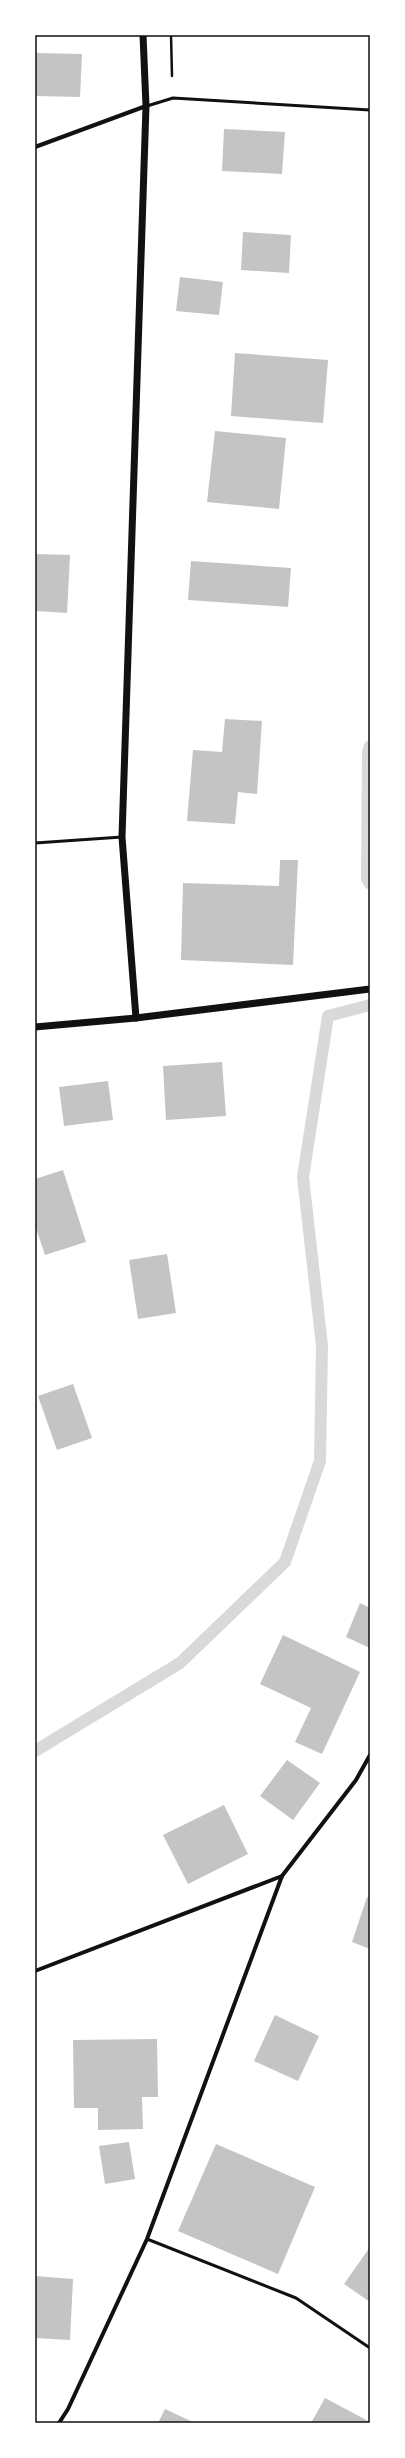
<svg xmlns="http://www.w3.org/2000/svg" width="405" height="2458" font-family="Inter,sans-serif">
	<rect width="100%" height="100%" fill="#fff"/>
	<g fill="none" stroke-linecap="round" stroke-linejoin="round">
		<g stroke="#d9d9d9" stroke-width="12">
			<polyline points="370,746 368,752 367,879 370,884"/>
			<polyline points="35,1751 180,1663 285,1562 320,1461 322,1346 303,1177 328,1016 370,1005"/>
		</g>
	</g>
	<g fill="#c4c4c4">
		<polygon points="35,53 82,54 80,97 35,96"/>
		<polygon points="224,129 285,132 282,174 222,171"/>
		<polygon points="243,232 291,235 289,273 241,270"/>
		<polygon points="180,277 223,282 219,315 176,311"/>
		<polygon points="235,353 328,360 323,423 231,416"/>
		<polygon points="215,431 286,438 279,509 207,502"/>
		<polygon points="35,554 70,555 67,613 35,611"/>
		<polygon points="191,561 291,568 288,607 188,600"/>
		<polygon points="225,719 262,721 257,794 238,792 235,824 187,821 193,750 222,752"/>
		<polygon points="280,860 298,860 293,965 181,960 183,883 279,886"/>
		<polygon points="222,1062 226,1116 166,1120 163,1066"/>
		<polygon points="108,1081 113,1120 64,1126 59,1087"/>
		<polygon points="63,1170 86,1242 45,1255 35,1225 35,1179"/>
		<polygon points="167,1254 176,1313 138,1319 129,1260"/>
		<polygon points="73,1384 92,1438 57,1450 38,1396"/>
		<polygon points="360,1603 370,1608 370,1648 346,1637"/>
		<polygon points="283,1635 360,1672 322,1754 295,1742 311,1708 260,1684"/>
		<polygon points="287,1760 320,1783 293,1820 260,1796"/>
		<polygon points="224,1805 248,1854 188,1884 163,1835"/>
		<polygon points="367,1897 370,1898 370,1949 352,1942"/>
		<polygon points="275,2015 319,2036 298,2081 254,2061"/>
		<polygon points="157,2039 158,2097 142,2097 143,2129 98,2130 98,2108 74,2108 73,2040"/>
		<polygon points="129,2142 135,2179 105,2184 99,2146"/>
		<polygon points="216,2144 315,2187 278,2274 178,2231"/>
		<polygon points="370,2247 370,2302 344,2284"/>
		<polygon points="35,2276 73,2279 70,2340 35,2338"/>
		<polygon points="325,2398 370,2422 370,2423 311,2423"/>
		<polygon points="165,2409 195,2423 158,2423"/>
	</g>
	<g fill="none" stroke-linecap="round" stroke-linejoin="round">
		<polyline stroke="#111" stroke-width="2.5" points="171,35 172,76"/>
		<g stroke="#111" stroke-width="3">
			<polyline points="147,106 173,98 370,110"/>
			<polyline points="35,843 122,837"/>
			<polyline points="147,2239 296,2298 370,2348"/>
		</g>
		<g stroke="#111" stroke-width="4">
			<polyline points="35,147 146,106"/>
			<polyline points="35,1971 282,1876 356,1780 370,1755"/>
			<polyline points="59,2423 68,2409 147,2239 282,1876"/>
		</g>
		<g stroke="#111" stroke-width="7">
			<polyline points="136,1018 122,837 146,106 143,35"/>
			<polyline points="35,1027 136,1018 370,989"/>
		</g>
	</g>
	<rect width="405" height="2458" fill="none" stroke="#ffffff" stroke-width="72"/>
	<rect x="36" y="36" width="333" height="2386" fill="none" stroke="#111" stroke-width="1.5"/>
</svg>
